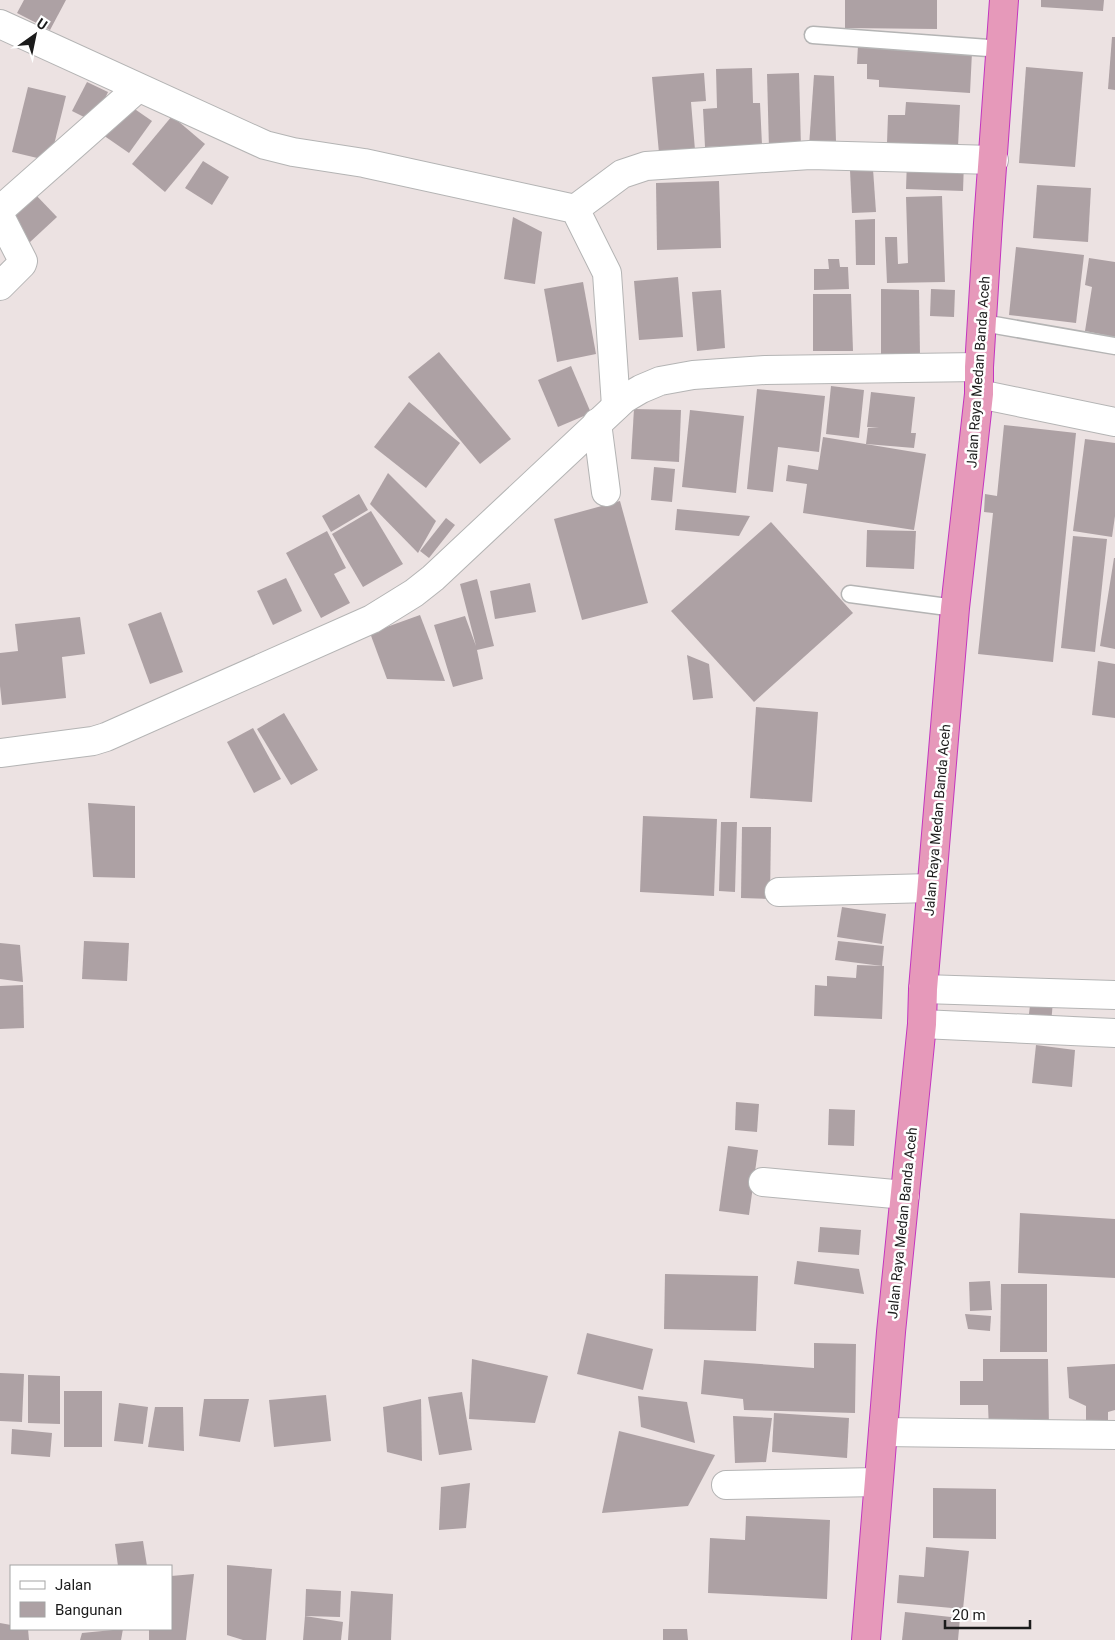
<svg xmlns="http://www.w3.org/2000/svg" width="1115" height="1640" font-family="Roboto,sans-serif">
	<rect width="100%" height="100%" fill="#ece2e2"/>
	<g fill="#ada1a4">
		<polygon points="24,0 66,0 50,30 17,13"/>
		<polygon points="845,0 937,0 937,29 845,28"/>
		<polygon points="1041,0 1104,0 1103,11 1041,7"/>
		<polygon points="1112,37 1115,37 1115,90 1108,89"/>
		<polygon points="858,45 972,52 970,93 879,87 879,80 867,79 867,64 857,64"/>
		<polygon points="1026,67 1083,72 1075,167 1019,163"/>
		<polygon points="752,68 753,103 760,103 762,145 705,147 703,109 717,108 716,69"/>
		<polygon points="704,73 706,101 691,102 695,150 659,153 652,77"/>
		<polygon points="799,73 801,148 769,149 767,74"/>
		<polygon points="814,75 834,76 836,142 809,146"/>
		<polygon points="87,82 108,92 94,122 72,111"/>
		<polygon points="28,87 66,96 50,161 12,152"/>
		<polygon points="906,102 960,105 958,147 887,143 888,115 905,115"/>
		<polygon points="126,103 152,121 129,153 103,135"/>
		<polygon points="172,116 205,144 165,192 132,164"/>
		<polygon points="907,160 964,162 963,191 906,189"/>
		<polygon points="203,161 229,177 212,205 185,188"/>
		<polygon points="873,169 876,212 852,213 850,170"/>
		<polygon points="719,181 721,248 657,250 656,183"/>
		<polygon points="1037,185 1091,188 1088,242 1033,238"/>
		<polygon points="33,192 57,217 29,243 5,219"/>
		<polygon points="942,196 945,282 887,283 885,237 897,237 898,264 908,263 906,197"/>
		<polygon points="513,217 542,232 535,284 504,279"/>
		<polygon points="875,219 875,265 856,265 855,220"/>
		<polygon points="1016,247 1084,255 1076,323 1009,315"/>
		<polygon points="1089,258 1115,262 1115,337 1085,331 1092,287 1085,285"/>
		<polygon points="828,259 839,259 840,267 848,267 849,289 814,290 814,269 829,269"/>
		<polygon points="678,277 683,337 639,340 634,281"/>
		<polygon points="583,282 596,354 557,362 544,289"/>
		<polygon points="881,289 919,290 920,356 881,355"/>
		<polygon points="931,289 955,290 954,317 930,316"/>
		<polygon points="721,290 725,348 697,351 692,292"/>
		<polygon points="813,294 851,294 853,351 813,351"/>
		<polygon points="439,352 511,439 480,464 408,377"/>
		<polygon points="571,366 591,413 558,427 538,380"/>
		<polygon points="831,386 864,390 859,438 826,434"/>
		<polygon points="757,389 825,396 819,452 778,447 773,492 747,489"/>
		<polygon points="871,392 915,397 911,433 916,433 914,448 866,444 868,428 879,428 867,427"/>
		<polygon points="409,402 460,443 426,488 374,447"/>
		<polygon points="634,409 681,410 679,462 631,459"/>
		<polygon points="690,410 744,416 736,493 682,487"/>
		<polygon points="1004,425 1076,433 1053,662 978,654 993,513 984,512 985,494 997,496"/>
		<polygon points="823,437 926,454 914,530 803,513 807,484 786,481 788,465 818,470"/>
		<polygon points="1085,439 1115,443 1115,516 1112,537 1073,531"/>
		<polygon points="654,467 675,469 672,502 651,500"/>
		<polygon points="388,473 436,521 418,553 370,504"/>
		<polygon points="359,494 368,510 331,532 322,516"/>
		<polygon points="620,501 648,603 582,620 554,519"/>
		<polygon points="677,509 750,516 739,536 675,530"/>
		<polygon points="371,511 403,564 363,587 332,534"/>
		<polygon points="446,518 455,525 429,558 420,551"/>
		<polygon points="771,522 853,613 754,702 671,611"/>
		<polygon points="867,530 916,531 914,569 866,567"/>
		<polygon points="327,531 346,568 334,574 350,603 321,618 286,553"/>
		<polygon points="1073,536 1107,539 1095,652 1061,648"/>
		<polygon points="1114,558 1115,558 1115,649 1100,646"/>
		<polygon points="286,578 302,611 273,625 257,591"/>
		<polygon points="477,579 494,646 477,650 483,679 453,687 434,625 465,616 476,646 460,584"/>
		<polygon points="530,583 536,612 495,619 490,591"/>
		<polygon points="161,612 183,672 150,684 128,624"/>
		<polygon points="420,615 445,681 387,679 370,633"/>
		<polygon points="80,617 85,654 62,657 66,698 2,705 0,686 0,653 18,651 15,624"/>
		<polygon points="687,655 709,664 713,698 693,700"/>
		<polygon points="1098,661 1115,664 1115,718 1092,715"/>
		<polygon points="756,707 818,712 812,802 750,798"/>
		<polygon points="284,713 318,770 291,785 257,729"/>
		<polygon points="253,728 281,779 254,793 227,742"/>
		<polygon points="88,803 135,806 135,878 93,877"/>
		<polygon points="643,816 717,819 714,896 640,892"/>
		<polygon points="721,822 737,822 735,892 719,891"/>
		<polygon points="742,827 771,827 770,899 741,898"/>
		<polygon points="842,907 886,914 882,944 837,937"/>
		<polygon points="84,941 129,943 127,981 82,979"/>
		<polygon points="838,941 884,946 882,966 835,960"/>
		<polygon points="0,943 20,945 23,982 0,979"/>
		<polygon points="857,965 884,966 882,1019 814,1016 815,985 827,986 827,976 856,978"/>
		<polygon points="23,985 24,1028 0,1029 0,986"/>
		<polygon points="1031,998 1053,1001 1051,1024 1028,1021"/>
		<polygon points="1036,1045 1075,1050 1072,1087 1032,1083"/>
		<polygon points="736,1102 759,1104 757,1132 735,1130"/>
		<polygon points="829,1109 855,1110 854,1146 828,1145"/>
		<polygon points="728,1146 758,1150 749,1215 719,1211"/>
		<polygon points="1020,1213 1115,1219 1115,1278 1018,1273"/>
		<polygon points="820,1227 861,1230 859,1255 818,1252"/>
		<polygon points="797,1261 859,1269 864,1294 794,1284"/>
		<polygon points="665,1274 758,1276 756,1331 664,1329"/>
		<polygon points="990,1281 992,1310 970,1311 969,1282"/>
		<polygon points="1001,1284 1047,1284 1047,1352 1000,1352"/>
		<polygon points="965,1314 991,1316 990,1331 968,1329"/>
		<polygon points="587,1333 653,1349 643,1390 577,1374"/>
		<polygon points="814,1343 856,1344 855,1413 744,1410 743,1399 701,1394 704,1360 814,1368"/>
		<polygon points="472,1359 548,1376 535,1423 469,1419"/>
		<polygon points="983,1359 1048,1359 1049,1430 989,1430 988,1405 960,1405 960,1381 983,1381"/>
		<polygon points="1115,1364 1115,1410 1108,1412 1108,1421 1086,1422 1086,1406 1069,1398 1067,1367"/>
		<polygon points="0,1373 24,1374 22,1422 0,1421"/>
		<polygon points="28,1375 60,1376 60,1424 28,1423"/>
		<rect x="64" y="1391" width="38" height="56"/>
		<polygon points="462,1392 472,1450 439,1455 428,1397"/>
		<polygon points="326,1395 331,1441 274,1447 269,1400"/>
		<polygon points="638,1396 687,1402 695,1443 641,1427"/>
		<polygon points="204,1399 249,1399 240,1442 199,1436"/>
		<polygon points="421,1399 422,1461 387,1452 383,1407"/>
		<polygon points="119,1403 148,1407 143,1444 114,1441"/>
		<polygon points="155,1407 183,1407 184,1451 148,1447"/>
		<polygon points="774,1413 849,1418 847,1458 772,1452"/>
		<polygon points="733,1416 772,1418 766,1462 735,1463"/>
		<polygon points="12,1429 52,1433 50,1457 11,1454"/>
		<polygon points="619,1431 715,1455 688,1506 602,1513"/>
		<polygon points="470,1483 466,1528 439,1530 441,1487"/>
		<polygon points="933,1488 996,1489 996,1539 933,1538"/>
		<polygon points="746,1516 830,1520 827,1599 708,1593 710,1538 745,1540"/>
		<polygon points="143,1541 147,1566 118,1566 115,1544"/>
		<polygon points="926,1547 969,1551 963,1609 897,1603 899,1575 924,1577"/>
		<polygon points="227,1565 272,1569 266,1640 243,1640 227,1635"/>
		<polygon points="194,1574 186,1640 149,1640 149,1629 171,1629 171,1576"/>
		<polygon points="306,1589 341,1591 340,1617 305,1616"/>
		<polygon points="351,1591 393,1594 391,1640 348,1640"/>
		<polygon points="905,1612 960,1618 958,1640 902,1640"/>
		<polygon points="305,1616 343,1622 341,1640 303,1640"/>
		<polygon points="0,1623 11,1625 11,1629 28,1629 29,1640 0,1640"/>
		<polygon points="123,1629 121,1640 80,1640 82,1633"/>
		<polygon points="663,1629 687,1629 688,1640 663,1640"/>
	</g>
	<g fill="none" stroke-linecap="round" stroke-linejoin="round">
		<g stroke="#b4b4b4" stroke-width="19">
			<g id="service">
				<polyline points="813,35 1002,49"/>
				<polyline points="983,323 1115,346"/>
				<polyline points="850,594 955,608"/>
			</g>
		</g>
		<g stroke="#b4b4b4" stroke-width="30">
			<g id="minor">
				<polyline points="0,24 265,145 293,152 364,163 575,209 607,273 616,406"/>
				<polyline points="575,209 622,174 646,166 810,155 994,160"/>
				<polyline points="0,210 138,88"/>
				<polyline points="0,216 23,261 22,264 0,286"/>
				<polyline points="979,394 1115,422"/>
				<polyline points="597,423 606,492"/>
				<polyline points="779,892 931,888"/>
				<polyline points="923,989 1115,995"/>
				<polyline points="922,1024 1115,1033"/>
				<polyline points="763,1182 905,1195"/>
				<polyline points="883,1432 1115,1435"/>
				<polyline points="726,1485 878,1482"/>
			</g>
		</g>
		<g stroke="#b4b4b4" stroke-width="30">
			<polyline id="tertiary" points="0,753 93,741 106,737 372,619 414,593 433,578 624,399 641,389 660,381 693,375 765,370 979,367"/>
		</g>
		<g stroke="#c336bf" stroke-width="30">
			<polyline id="trunk" points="866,1640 891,1332 922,1024 923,989 955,608 979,394 979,367 988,223 1004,0"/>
		</g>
		<use href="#service" stroke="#fff" stroke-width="16"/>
		<use href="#minor" stroke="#fff" stroke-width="28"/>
		<use href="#tertiary" stroke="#fff" stroke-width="28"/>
		<use href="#trunk" stroke="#e699ba" stroke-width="28"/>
	</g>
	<g text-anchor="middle" stroke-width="5" stroke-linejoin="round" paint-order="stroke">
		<g font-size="14" fill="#1b1b1b" stroke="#fff">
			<text transform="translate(978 372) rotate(-86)" y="5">Jalan Raya Medan Banda Aceh</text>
			<text transform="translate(937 820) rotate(-85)" y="5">Jalan Raya Medan Banda Aceh</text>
			<text transform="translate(902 1223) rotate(-84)" y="5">Jalan Raya Medan Banda Aceh</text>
		</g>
	</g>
	<rect x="10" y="1565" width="162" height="65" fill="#ffffff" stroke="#a4a4a4"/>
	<rect x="20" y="1581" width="25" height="8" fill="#ffffff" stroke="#a4a4a4"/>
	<text x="55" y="1590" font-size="15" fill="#1b1b1b">Jalan</text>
	<rect x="20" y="1602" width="25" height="15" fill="#ada1a4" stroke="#a4a4a4"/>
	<text x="55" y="1615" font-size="15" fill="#1b1b1b">Bangunan</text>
	<g transform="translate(35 35) rotate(33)" stroke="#ffffff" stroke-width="4" paint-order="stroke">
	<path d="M0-4L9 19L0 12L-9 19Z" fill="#1b1b1b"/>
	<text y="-8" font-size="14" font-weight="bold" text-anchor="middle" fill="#1b1b1b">U</text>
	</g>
	<path d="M945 1620v8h85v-8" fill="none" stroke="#1b1b1b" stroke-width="2.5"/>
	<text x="952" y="1620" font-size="15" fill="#1b1b1b" stroke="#ffffff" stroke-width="4" paint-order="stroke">20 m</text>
</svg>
